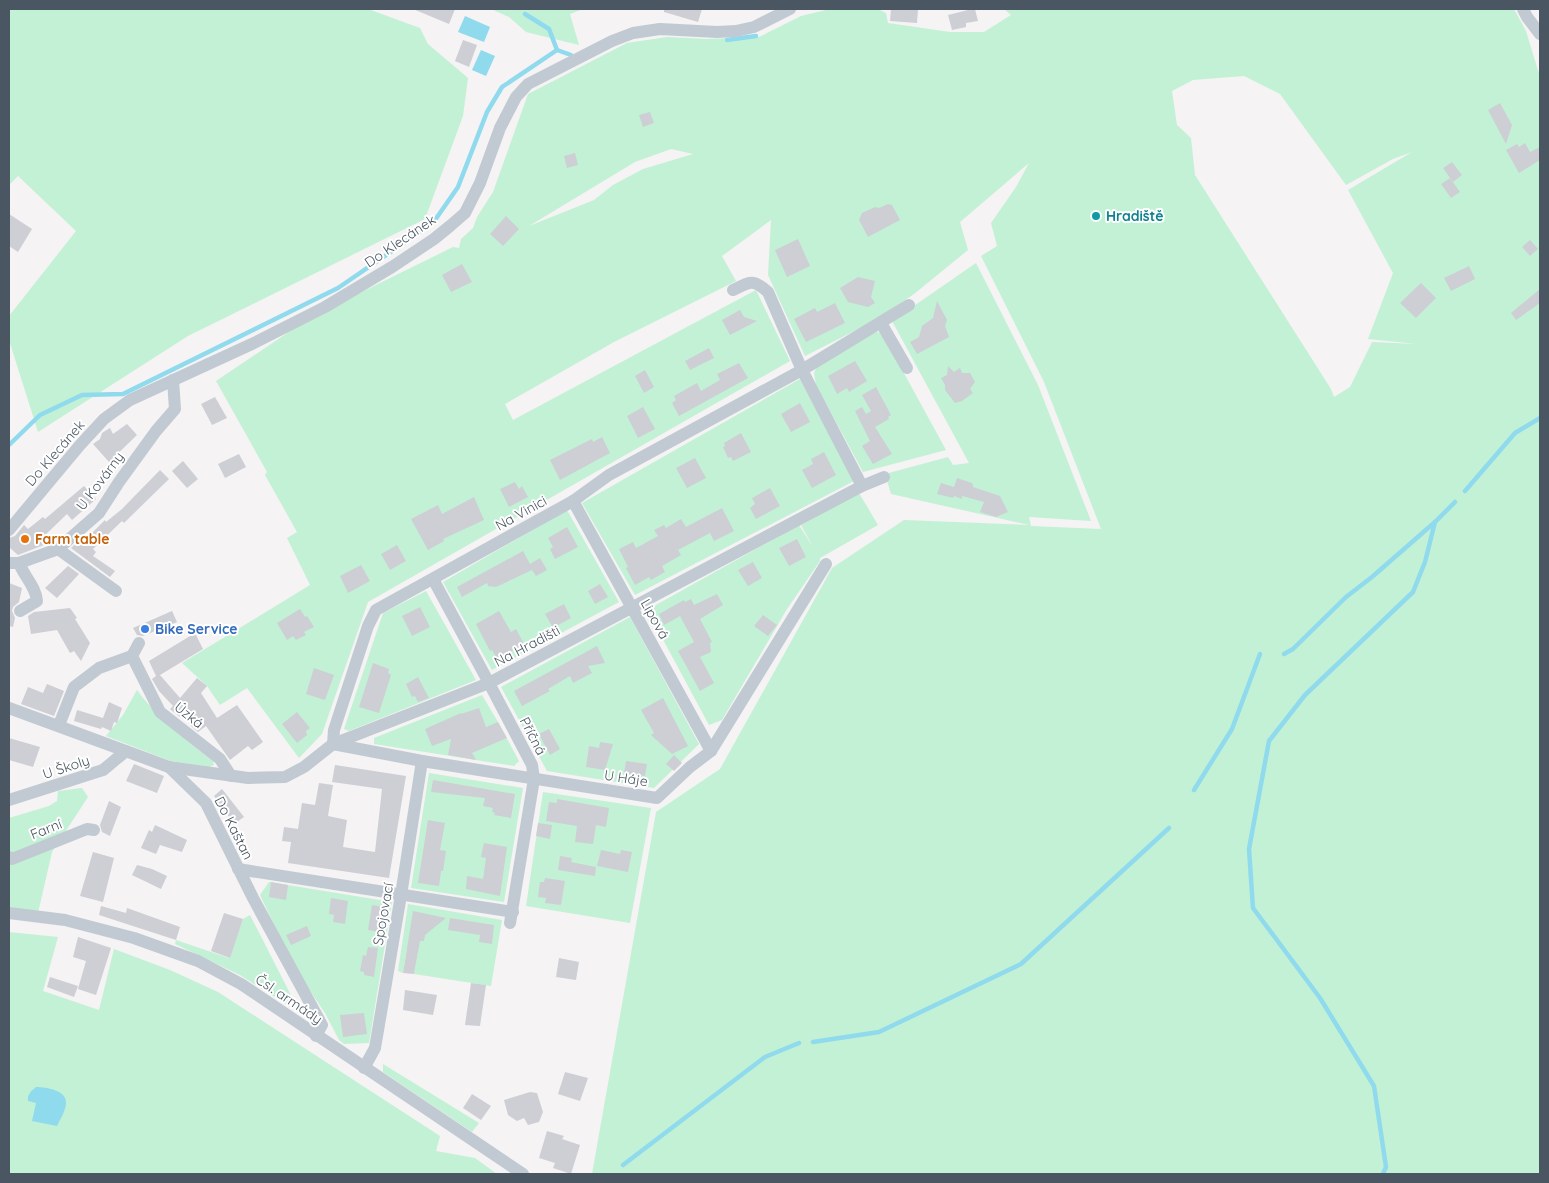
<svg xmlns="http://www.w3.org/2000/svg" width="1549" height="1183" font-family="Quicksand,sans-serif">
	<rect width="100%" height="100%" fill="#f5f3f3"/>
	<g fill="#c3f1d5" fill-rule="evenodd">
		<polygon points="9,9 368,9 420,28 428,44 468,78 463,116 425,219 188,336 38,432 9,340 9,316 76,231 18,176 9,185"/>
		<polygon points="491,9 583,9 570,14 579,45 526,32 509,17"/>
		<path d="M830,9h48l8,4 2,10 62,9h34l27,-17 -7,-6h510l12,22 14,46v1097h-948l64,-362 64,-43 112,-201 72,-48 125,5 -138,-31 -6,-20 63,-17 5,8 16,-2 -77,-142 84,-58 62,122 53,136 -62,-4 2,9 70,3 -57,-147 -63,-126 16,-10 -6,-23 25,-36 13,-24 -69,59 8,28 -54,44 -40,27 -69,35 -37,-81 3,-55 -49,36 14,25 -122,61 -109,62 8,16 243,-130 34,71 -422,241 -46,132 -23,24 -52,-70 -27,17 -13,-19 -25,-23 128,-78 -23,-47 10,-6 -32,-57 2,-3 -51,-91 95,-64 142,-70 6,1 2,-9 12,-11 4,-11 16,-25 35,-98 99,-51 40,-6 40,2 52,-2 42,-21zM1244,76l36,18 66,91 47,-26 19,-7 -64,38 45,83 -25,66 49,5 -45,-2 -22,45 -16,10 -3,-8 -136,-214 -4,-37 -14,-13 -5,-34 21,-11zM671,149l22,5 -50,15 -30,16 -19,15 -65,26 106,-64z"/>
		<polygon points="876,332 882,333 946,450 863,472 816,385 814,373 817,366"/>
		<polygon points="800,379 854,481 635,595 582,503"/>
		<polygon points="859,493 878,525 820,558 820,561 787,609 722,720 709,725 647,610 799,525 813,547 801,525"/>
		<polygon points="567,510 619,602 492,670 443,582"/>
		<polygon points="426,591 476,680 349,731 344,729 383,613"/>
		<polygon points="630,617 699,744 654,788 547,771 501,687"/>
		<path d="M137,690c23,31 46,48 76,71l1,4 -5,2 -38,-6 -65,-25 17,-21z"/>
		<polygon points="482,695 498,722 519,761 514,766 374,744 374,738"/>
		<polygon points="429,773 523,788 504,902 411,888"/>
		<polygon points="82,788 88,797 52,852 38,913 9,907 9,818 49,806 57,801 58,791"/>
		<polygon points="543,792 651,808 630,923 526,906"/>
		<polygon points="269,882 392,902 369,1043 344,1044 339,1040 325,1013 300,976 284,946 260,895"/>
		<polygon points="408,904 502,920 491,986 414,974 418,951 407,948 403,973 398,971"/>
		<polygon points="250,915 300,1013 240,975 175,944 176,940 229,958 243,919"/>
		<polygon points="9,932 58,937 43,991 99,1010 114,949 170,970 218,992 440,1136 436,1151 475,1158 497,1174 9,1174"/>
		<polygon points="383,1064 479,1123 472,1132 383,1072"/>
	</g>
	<g fill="#90daee">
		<polygon points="465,16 490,27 484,42 458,32"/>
		<polygon points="481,50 495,56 486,76 472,70"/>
		<path d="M36,1087c9,0 31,3 30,16 0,7 -6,17 -9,23l-25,-5 4,-18 -8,-2c-1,-6 3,-10 8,-14z"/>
	</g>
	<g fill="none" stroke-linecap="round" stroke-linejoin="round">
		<g stroke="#90daee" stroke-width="4.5">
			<polyline points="525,14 549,29 557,50 571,55"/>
			<polyline points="727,40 756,36"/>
			<polyline points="9,445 40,415 82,395 123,394 338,288 433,223 458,187 487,112 502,87 557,50"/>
			<polyline points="1465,491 1515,433 1540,418"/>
			<polyline points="1284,654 1293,649 1346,597 1372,577 1435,522"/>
			<polyline points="1194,790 1232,729 1260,654"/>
			<polyline points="813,1042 879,1032 1021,964 1169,828"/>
			<polyline points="623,1165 765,1057 799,1043"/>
			<polyline points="1383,1174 1386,1167 1374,1086 1320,998 1253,908 1249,849 1269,741 1305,695 1413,592 1425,562 1435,522 1455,502"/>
		</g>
	</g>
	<g fill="#cdcfd5">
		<polygon points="413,9 455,9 449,24"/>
		<polygon points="664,9 702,9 698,22 664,12"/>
		<polygon points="891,9 918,9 917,23 890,21"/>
		<polygon points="972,9 975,9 978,21 966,23 966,27 952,30 948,15"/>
		<polygon points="463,40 477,45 469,67 455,61"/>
		<polygon points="1500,103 1512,125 1506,144 1488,110"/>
		<polygon points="650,112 654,123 643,127 639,115"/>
		<polygon points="1525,143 1530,152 1540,147 1540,160 1519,173 1506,150 1517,144 1519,147"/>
		<polygon points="575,153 578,165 567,168 564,156"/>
		<polygon points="1452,162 1462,175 1453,182 1443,168"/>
		<polygon points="1450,178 1460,192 1451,198 1441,184"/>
		<polygon points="888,204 892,205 900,220 868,237 859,220 862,213 875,207 879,208"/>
		<polygon points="9,214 32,229 18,252 9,246"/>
		<polygon points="506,216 519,229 503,246 490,234"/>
		<polygon points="798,239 810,266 787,277 775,250"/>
		<polygon points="1530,240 1538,249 1530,256 1522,247"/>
		<polygon points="462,264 472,282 451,292 442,275"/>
		<polygon points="1469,266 1475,279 1451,291 1444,278"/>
		<polygon points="858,277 875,281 871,297 875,303 868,307 848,302 840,288"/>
		<polygon points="1421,283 1436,298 1416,318 1400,303"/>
		<polygon points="1540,289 1540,303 1516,320 1511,313"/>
		<polygon points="937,301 947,320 945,326 949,337 917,354 910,342 919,337 922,326 933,318"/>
		<polygon points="835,303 845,323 806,342 794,319 815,308 817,312"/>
		<polygon points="740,310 744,317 757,321 730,335 722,320"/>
		<polygon points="709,348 714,358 690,370 685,361"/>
		<polygon points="855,361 867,381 849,392 847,388 837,394 828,376"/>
		<polygon points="739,363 748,378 679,416 672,403 676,400 674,396 697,383 701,391 720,380 717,374"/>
		<polygon points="948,366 954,372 960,368 962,373 970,373 975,382 970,389 973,393 962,401 955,403 945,390 945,385 941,378 947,375"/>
		<polygon points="645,370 654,387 644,393 635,376"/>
		<polygon points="876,387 891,415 888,417 889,419 875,427 892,454 873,464 862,446 870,441 855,411 862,407 866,414 871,411 862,395"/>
		<polygon points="215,397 227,418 212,425 201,404"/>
		<polygon points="800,403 810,422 791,432 781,414"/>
		<polygon points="643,407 655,429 638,438 627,416"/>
		<polygon points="127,424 137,435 109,462 93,444 100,439 102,433 110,428 113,434"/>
		<polygon points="741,433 751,452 733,461 731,457 728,458 723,447 725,446 724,443"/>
		<polygon points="602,437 610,453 560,480 550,460 592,439 593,442"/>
		<polygon points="824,452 836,475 812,488 802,470 813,464 811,459"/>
		<polygon points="239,454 246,467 225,478 218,464"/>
		<polygon points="695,458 706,478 687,488 676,468"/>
		<polygon points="183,461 198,479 187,488 172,471"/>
		<polygon points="160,470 169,479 130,517 124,523 122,521 93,549 96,552 93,556 115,571 110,577 71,548 80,540 83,542 105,520 106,522 122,509"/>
		<polygon points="957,478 972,483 973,485 973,487 1000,496 1008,512 996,517 980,512 984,502 962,496 962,499 954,496 953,498 937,494 941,483 954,487"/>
		<polygon points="515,482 519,489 522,486 528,497 509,507 500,489"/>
		<polygon points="84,486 96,499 72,520 67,514 43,537 49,543 18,555 9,547 9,538 15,536 24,525 28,529 43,517 45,519"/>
		<polygon points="770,488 780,506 756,519 750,508 755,504 752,498"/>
		<polygon points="474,497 484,520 443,539 444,541 428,550 411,519 438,505 442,514"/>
		<polygon points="722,508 734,531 714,541 710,533 678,550 681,555 662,566 665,572 651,580 649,577 635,585 626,568 628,567 619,549 633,542 636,548 658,536 654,530 664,525 666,528 681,519 686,527"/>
		<polygon points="567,527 578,547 555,559 550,549 553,547 548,538"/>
		<polygon points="797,539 806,557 789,566 779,548"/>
		<polygon points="397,545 406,561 390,570 381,554"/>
		<polygon points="523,551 530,564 540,558 547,570 536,576 532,570 496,587 488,586 487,583 462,597 457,587"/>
		<polygon points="753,562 762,578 748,586 738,570"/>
		<polygon points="361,565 370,581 348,593 340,576"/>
		<polygon points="68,566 79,574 57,598 45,588"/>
		<polygon points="9,583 22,588 19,602 13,607 12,611 15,618 13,627 9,626"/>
		<polygon points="600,584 608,597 595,604 588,591"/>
		<polygon points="717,594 723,605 700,619 712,642 710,643 711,652 700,657 714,683 700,691 678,651 694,642 680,616 664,625 659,614 684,600 685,602 691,599 694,605"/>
		<polygon points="564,604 571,618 553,628 545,614"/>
		<polygon points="420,607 430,627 412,636 402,616"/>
		<polygon points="70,608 77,618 75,619 90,643 81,661 74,651 70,653 57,630 31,634 28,616 34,612"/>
		<polygon points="300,609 305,617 307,616 314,627 304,632 306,635 296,640 293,636 287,640 277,623"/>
		<polygon points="172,611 177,622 143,636 137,635 133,628"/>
		<polygon points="499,611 511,632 516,629 524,644 497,659 492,650 490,651 476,624"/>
		<polygon points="763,615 777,625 768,636 754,626"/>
		<polygon points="195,633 203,649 160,675 180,698 197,678 207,686 201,693 217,718 237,705 263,742 252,750 248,746 230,760 206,726 198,732 192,727 183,713 180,717 170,709 173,706 159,691 152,679 156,676 149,661"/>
		<polygon points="597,646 605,663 588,666 592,673 573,683 570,676 548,689 550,691 522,706 514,691"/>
		<polygon points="373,663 389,669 388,673 391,675 379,713 359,707"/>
		<polygon points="314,668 334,675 325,700 306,694"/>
		<polygon points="418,677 429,698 418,702 415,696 412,697 406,684"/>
		<polygon points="47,684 64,691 54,716 21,704 28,687 43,693"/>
		<polygon points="663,698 688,746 672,754 651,735 654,733 641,710"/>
		<polygon points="109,702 122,708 117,723 114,722 111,731 102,727 101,729 74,721 77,710 103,718"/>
		<polygon points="479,708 486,727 498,722 507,738 472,753 476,760 448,755 451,739 432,746 425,729 461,713 461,714"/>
		<polygon points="297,712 310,728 306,731 307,735 297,743 282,724"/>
		<polygon points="549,729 560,749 550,755 539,734"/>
		<polygon points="9,738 40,747 33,767 9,760"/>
		<polygon points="600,742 613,744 605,770 586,767 589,746 599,748"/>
		<polygon points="674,755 682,763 674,771 666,764"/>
		<polygon points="626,761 647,764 645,776 624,773"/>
		<polygon points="134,764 164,776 157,793 126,781"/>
		<polygon points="335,765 406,776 389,878 288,863 291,842 282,841 284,827 298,829 302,803 315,805 319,783 333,785 328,816 347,820 343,847 375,852 382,789 332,782"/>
		<polygon points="433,780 515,794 511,818 494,815 495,813 492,812 493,808 483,806 485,798 431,792"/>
		<polygon points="222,789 244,817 234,824 214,796"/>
		<polygon points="557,799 609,808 606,827 596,825 593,844 575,842 577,826 546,821 549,802 557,803"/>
		<polygon points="109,801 121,807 110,836 102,832 100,825"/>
		<polygon points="428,820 445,823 440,850 446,851 443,871 441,871 439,886 418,883"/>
		<polygon points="538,823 552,825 550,839 536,836"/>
		<polygon points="155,825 187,840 182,852 160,845 156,854 141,848 149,830 152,832"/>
		<polygon points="484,843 507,847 500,896 466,889 467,876 483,879 486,858 481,857"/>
		<polygon points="601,850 620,854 621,850 632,852 628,872 597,866"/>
		<polygon points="93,852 114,858 103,902 80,896"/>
		<polygon points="560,856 572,858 571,862 596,867 595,876 558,870"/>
		<polygon points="137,865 152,869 167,876 161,889 132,875"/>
		<polygon points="545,878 565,881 561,905 545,903 546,898 538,897 540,882 544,882"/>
		<polygon points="271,882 288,885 286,900 269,897"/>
		<polygon points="331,898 348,901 345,924 333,922 334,915 329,914"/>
		<polygon points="372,905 384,907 380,932 368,930"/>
		<polygon points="101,906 126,913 127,908 180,927 176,940 99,915"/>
		<polygon points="413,911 446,918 425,935 424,941 420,941 414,974 403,973"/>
		<polygon points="224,913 243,919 230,958 211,951"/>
		<polygon points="450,918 494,925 492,944 479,942 480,935 448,930"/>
		<polygon points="307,926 311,936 291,945 286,935"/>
		<polygon points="78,937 111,948 96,995 78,989 86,961 73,957"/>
		<polygon points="368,947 378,948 374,977 364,975 364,972 360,971 363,955 366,956"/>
		<polygon points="559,958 579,962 576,980 556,977"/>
		<polygon points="50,977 78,986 74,997 47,987"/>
		<polygon points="471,983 486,985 480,1026 465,1025"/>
		<polygon points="405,990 437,995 433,1015 403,1010"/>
		<polygon points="364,1013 367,1034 343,1037 340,1015"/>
		<polygon points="565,1072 588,1078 580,1101 558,1094"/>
		<polygon points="530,1092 537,1093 543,1112 539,1122 528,1125 524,1118 517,1121 508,1115 504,1100"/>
		<polygon points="472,1094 491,1106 481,1120 463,1108"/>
		<polygon points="547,1131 564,1136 562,1139 580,1145 571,1174 553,1168 555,1163 539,1158"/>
	</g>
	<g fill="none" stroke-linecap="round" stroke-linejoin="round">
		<g stroke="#c1cad2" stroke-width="12">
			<polyline points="1523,9 1527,17 1540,34"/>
			<path d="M733,290c17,-8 19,-12 35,2l34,78 60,116"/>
			<polyline points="881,323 907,368"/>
			<polyline points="573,501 711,751"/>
			<polyline points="9,530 80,445 104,419 130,400 254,343 325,307 392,267 434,239 450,226 465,213 480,183 500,128 516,97 528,84 612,41 633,33 660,29 717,32 736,31 754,27 790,9"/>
			<polyline points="58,549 116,591"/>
			<polyline points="9,563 19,563 58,549 99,513 119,482 156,431 175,409 173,380"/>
			<path d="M19,563c5,13 17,24 18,38l-17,10"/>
			<polyline points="433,579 489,683 532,765 534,779 510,923"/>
			<polyline points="139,643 132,656 160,712 220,759 231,776"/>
			<polyline points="9,708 169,767 206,803 253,898 322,1025 316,1036"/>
			<polyline points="59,725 74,687 99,668 132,656"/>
			<polyline points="333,744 334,730 368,626 376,610 573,501 609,475 802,370 909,305"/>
			<polyline points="333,744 422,761 657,798 690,767 711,751 826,564"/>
			<polyline points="169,767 248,778 285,777 304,767 333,744 489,683 862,486 884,477"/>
			<polyline points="9,800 103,770 126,751"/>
			<polyline points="9,857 12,859 87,829 94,830"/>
			<polyline points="238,869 513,912"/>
			<polyline points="9,913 65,920 134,938 198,961 241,984 523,1174"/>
			<polyline points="364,1068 375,1048 401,895 422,761"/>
		</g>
	</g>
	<circle fill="#0f9aa8" stroke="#fff" stroke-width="2" cx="1096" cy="216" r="5"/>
	<circle fill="#e8710a" stroke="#fff" stroke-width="2" cx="25" cy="539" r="5"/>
	<circle fill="#3f7fe0" stroke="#fff" stroke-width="2" cx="145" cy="629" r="5"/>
	<g text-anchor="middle" stroke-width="4" stroke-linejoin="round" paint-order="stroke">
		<g font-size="14" font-weight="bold" fill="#0d838f" stroke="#fff" text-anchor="start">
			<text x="1106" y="221">Hradiště</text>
		</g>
		<g font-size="14" fill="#4a5661" stroke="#fff">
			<text transform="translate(400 241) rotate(-34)" y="5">Do Klecánek</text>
			<text transform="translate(55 453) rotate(-49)" y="5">Do Klecánek</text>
			<text transform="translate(100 481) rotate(-53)" y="5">U Kovárny</text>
			<text transform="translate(521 513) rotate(-29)" y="5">Na Vinici</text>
			<text transform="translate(655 619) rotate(61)" y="5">Lipová</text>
			<text transform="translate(527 646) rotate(-28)" y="5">Na Hradišti</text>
			<text transform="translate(189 715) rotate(39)" y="5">Úzká</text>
			<text transform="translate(533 736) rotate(63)" y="5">Příčná</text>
			<text transform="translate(66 767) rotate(-18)" y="5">U Školy</text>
			<text transform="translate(626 778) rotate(9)" y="5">U Háje</text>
			<text transform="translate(234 828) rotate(63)" y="5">Do Kaštan</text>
			<text transform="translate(46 829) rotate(-22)" y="5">Farní</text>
			<text transform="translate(383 914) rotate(-80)" y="5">Spojovací</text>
			<text transform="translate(289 999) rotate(34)" y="5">Čsl. armády</text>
		</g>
		<g font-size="14" font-weight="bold" fill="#c56008" stroke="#fff" text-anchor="start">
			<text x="35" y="544">Farm table</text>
		</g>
		<g font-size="14" font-weight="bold" fill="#366cbe" stroke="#fff" text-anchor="start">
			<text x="155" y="634">Bike Service</text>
		</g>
	</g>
	<rect width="1549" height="1183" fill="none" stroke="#4a5661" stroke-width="20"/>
</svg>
